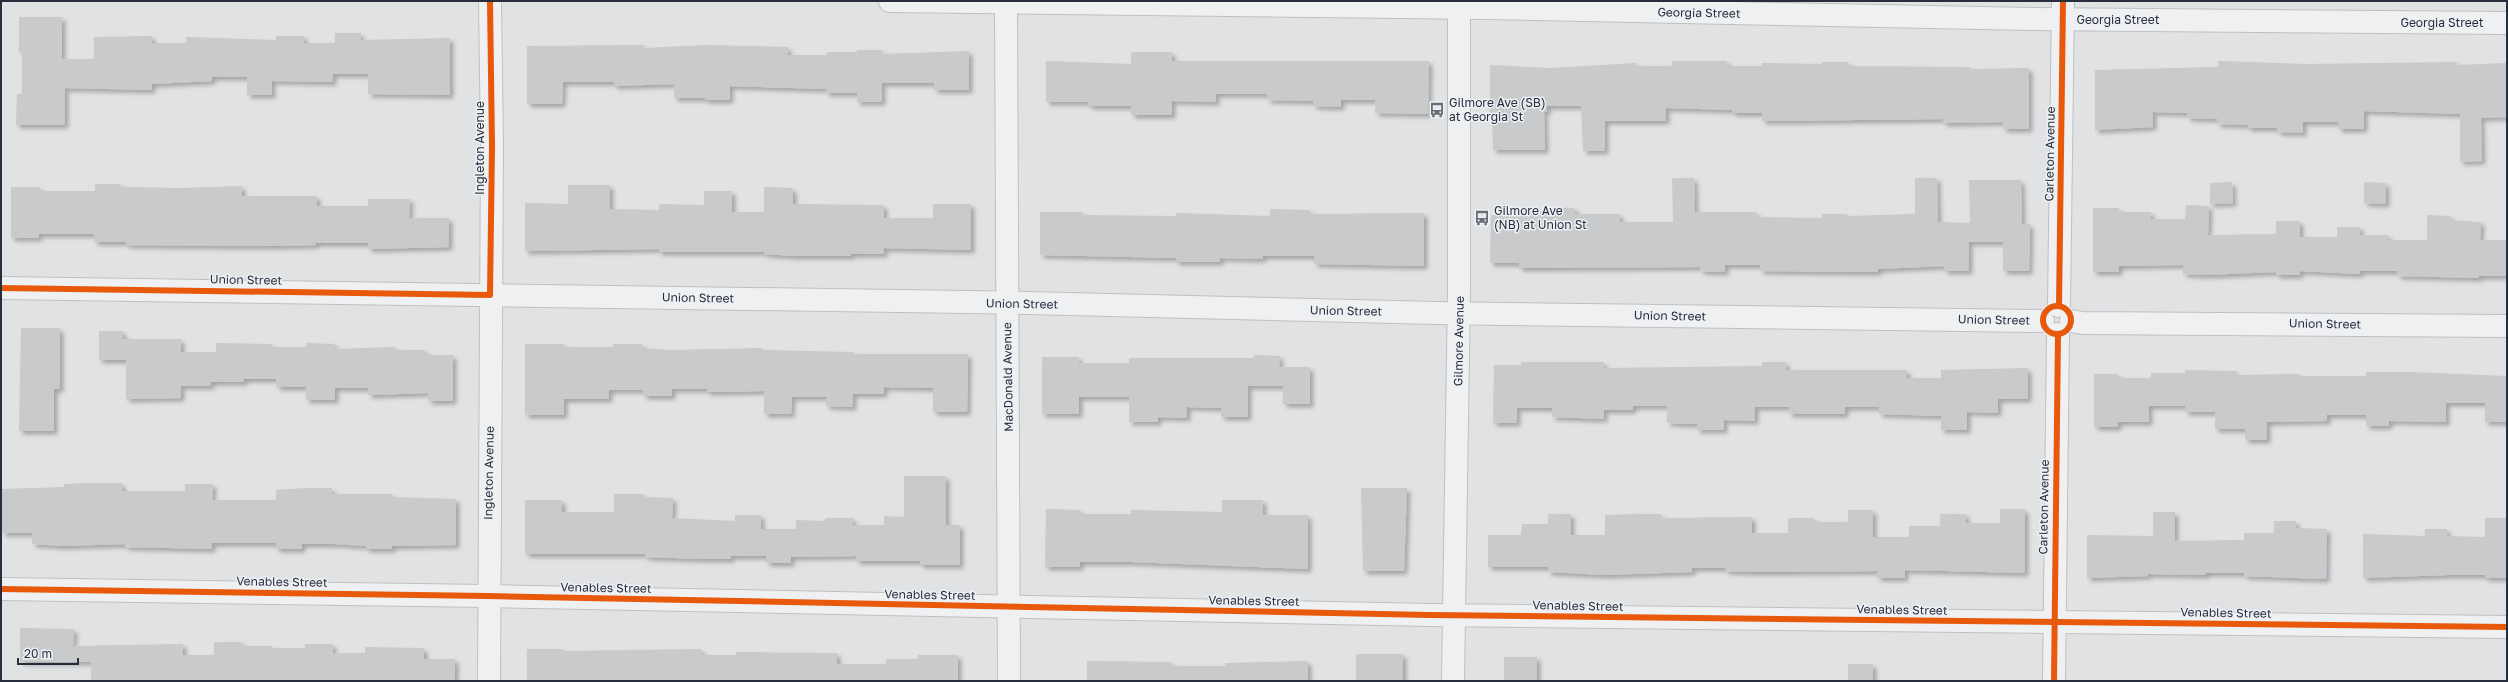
<svg xmlns="http://www.w3.org/2000/svg" width="2508" height="682" font-family="'Golos Text',sans-serif">
	<defs>
		<filter id="shadow"><feDropShadow dx="3.5" dy="3.5" stdDeviation="2" flood-color="#0004"/></filter>
	</defs>
	<rect width="100%" height="100%" fill="#e0e2e4"/>
	<g fill="#c8cacc" filter="url(#shadow)">
		<polygon points="19,17 62,17 62,59 94,59 94,37 152,36 152,43 186,43 186,37 276,40 276,36 304,36 304,43 335,43 335,33 361,33 361,40 450,38 450,95 368,94 368,74 333,74 333,82 272,81 272,95 247,95 247,77 212,77 212,81 152,84 152,90 65,88 65,125 16,125 17,94 22,94 22,52 19,52"/>
		<polygon points="644,45 644,48 705,45 788,47 788,55 827,55 827,52 857,52 857,50 882,50 882,54 969,51 969,90 934,90 934,83 882,83 882,102 857,102 857,93 826,93 826,89 730,86 730,100 705,100 705,98 674,98 674,84 614,86 614,82 563,82 562,104 527,104 527,46"/>
		<polygon points="1131,52 1172,52 1172,61 1429,61 1428,114 1375,113 1375,100 1341,100 1341,107 1313,106 1313,101 1267,100 1267,94 1216,94 1216,102 1172,101 1172,115 1131,115 1131,106 1088,106 1088,102 1046,102 1046,61 1131,64"/>
		<polygon points="1672,61 1727,61 1727,66 1762,66 1762,63 1822,64 1822,62 1848,62 1848,66 1971,67 1970,69 2029,68 2029,129 2003,129 2003,122 1943,123 1943,119 1762,121 1762,113 1732,113 1732,110 1666,108 1666,121 1605,121 1605,151 1583,151 1581,106 1547,106 1547,112 1544,111 1545,150 1493,150 1492,118 1490,118 1490,65 1551,68 1636,63 1636,66 1672,66"/>
		<polygon points="2218,61 2305,64 2457,62 2457,65 2507,63 2507,117 2481,118 2482,161 2460,162 2460,114 2364,111 2364,129 2338,129 2338,122 2303,122 2303,133 2277,132 2277,128 2248,128 2248,125 2217,124 2217,119 2187,118 2187,113 2153,112 2153,127 2095,130 2095,70 2218,67"/>
		<polygon points="1672,178 1694,178 1695,212 1756,212 1756,217 1822,218 1822,214 1847,214 1847,216 1915,214 1915,178 1937,178 1938,222 1970,223 1969,180 2021,180 2022,224 2030,224 2029,271 2003,271 2003,242 1969,242 1969,271 1944,271 1944,266 1878,269 1878,272 1760,271 1760,265 1725,265 1725,272 1700,271 1700,267 1519,268 1519,263 1490,263 1491,215 1519,215 1519,211 1549,211 1549,208 1575,208 1575,214 1620,214 1620,222 1673,222"/>
		<polygon points="2232,182 2233,203 2210,204 2210,183"/>
		<polygon points="2364,182 2386,183 2386,204 2364,203"/>
		<polygon points="95,184 121,184 121,187 182,188 242,186 242,196 317,196 317,206 368,206 368,199 410,199 409,218 449,218 449,247 368,249 368,243 316,243 316,245 273,246 126,245 126,242 94,242 94,234 39,234 39,238 11,238 11,187 40,187 40,191 95,191"/>
		<polygon points="568,185 610,185 610,209 659,210 659,204 704,205 704,191 732,191 732,212 764,212 764,187 793,188 793,204 884,205 884,218 933,218 933,204 971,204 971,250 884,248 884,254 851,254 851,256 796,256 764,254 764,252 659,252 659,249 525,251 525,203 568,204"/>
		<polygon points="2186,205 2209,206 2208,235 2276,234 2276,221 2300,221 2300,237 2337,237 2337,227 2360,227 2360,235 2388,235 2388,240 2427,240 2427,215 2450,216 2450,220 2481,222 2480,240 2507,240 2507,276 2479,276 2479,278 2397,276 2397,271 2360,271 2360,274 2300,271 2300,275 2276,275 2276,272 2206,275 2183,274 2183,265 2119,266 2119,272 2093,272 2093,208 2119,208 2119,212 2151,212 2151,219 2185,219"/>
		<polygon points="1270,209 1310,210 1310,214 1424,213 1424,266 1314,264 1314,256 1263,256 1263,259 1220,258 1220,262 1176,262 1176,258 1040,255 1040,212 1082,212 1082,215 1176,216 1176,213 1270,216"/>
		<polygon points="21,328 60,328 60,389 54,389 54,431 19,431"/>
		<polygon points="99,331 123,331 123,339 181,339 181,352 216,352 216,343 272,344 272,347 306,347 306,343 335,344 335,349 395,347 395,350 425,350 425,355 453,355 453,401 428,401 428,393 368,395 368,388 335,388 335,400 306,400 306,387 276,387 276,379 244,379 244,382 211,382 211,386 181,386 181,398 126,399 126,360 99,360"/>
		<polygon points="525,344 564,344 564,347 613,347 613,344 642,344 642,348 672,350 762,348 762,350 853,352 853,354 968,354 967,412 933,412 933,388 884,387 884,394 853,394 853,407 826,406 826,397 792,397 791,414 764,414 764,391 707,392 707,389 672,389 672,396 643,396 643,390 609,390 609,399 564,399 564,415 525,415"/>
		<polygon points="1254,355 1280,356 1279,367 1310,367 1310,404 1283,404 1283,386 1248,386 1248,417 1221,417 1221,408 1187,407 1187,418 1158,417 1158,422 1129,422 1129,397 1079,397 1079,414 1042,414 1042,357 1079,357 1079,363 1129,363 1129,358 1254,358"/>
		<polygon points="1521,362 1604,362 1604,368 1762,366 1762,362 1786,362 1786,370 1907,370 1907,378 1941,378 1941,370 2028,368 2028,399 1998,399 1998,413 1967,412 1967,430 1941,430 1941,416 1879,414 1879,407 1845,407 1845,414 1789,414 1789,407 1755,407 1755,421 1724,420 1724,430 1697,430 1697,424 1667,423 1667,406 1633,406 1633,410 1604,410 1604,419 1552,417 1552,408 1517,408 1517,423 1493,423 1494,365 1521,365"/>
		<polygon points="2185,370 2236,371 2236,375 2299,374 2299,376 2366,376 2366,372 2408,372 2507,376 2507,422 2485,422 2485,403 2446,403 2446,422 2389,421 2389,426 2366,426 2366,415 2327,415 2327,421 2267,422 2267,440 2245,440 2245,429 2215,429 2215,412 2185,412 2185,406 2149,406 2149,422 2118,422 2118,427 2094,427 2094,374 2118,374 2118,378 2151,378 2151,373 2185,373"/>
		<polygon points="904,476 946,476 946,525 960,525 960,565 920,565 920,561 856,561 856,556 791,557 791,563 766,563 766,556 731,556 731,559 704,559 645,557 645,554 525,554 525,500 562,500 562,512 614,512 614,494 643,494 643,497 673,498 672,518 735,521 735,515 761,515 761,529 796,529 796,520 825,521 825,518 853,518 853,525 884,525 884,516 904,517"/>
		<polygon points="94,483 122,483 122,491 185,491 185,484 213,484 212,500 276,500 276,490 306,488 332,488 332,494 392,494 392,497 456,499 456,545 392,546 392,549 366,549 366,546 335,544 302,544 302,549 276,549 276,543 212,543 212,549 125,547 125,544 63,546 32,544 32,533 2,533 2,489 64,487 64,484"/>
		<polygon points="1361,488 1407,488 1404,571 1363,571"/>
		<polygon points="1222,500 1263,500 1263,515 1308,515 1308,569 1131,562 1080,562 1080,567 1045,567 1046,509 1080,510 1080,514 1131,514 1131,510 1222,512"/>
		<polygon points="2000,509 2025,509 2025,573 1905,570 1905,578 1877,578 1877,571 1756,572 1725,571 1725,568 1692,568 1692,572 1605,575 1548,572 1548,567 1488,567 1488,535 1521,535 1522,524 1548,524 1548,514 1571,514 1571,535 1605,535 1605,515 1635,514 1661,514 1661,518 1752,517 1752,533 1788,533 1788,518 1814,518 1814,522 1848,522 1848,510 1873,510 1873,537 1909,537 1909,526 1940,526 1940,514 1966,514 1966,523 2000,523"/>
		<polygon points="2153,512 2175,512 2175,541 2244,540 2244,533 2274,533 2274,521 2296,521 2296,528 2327,529 2326,579 2244,576 2244,573 2206,573 2206,575 2148,574 2148,576 2087,578 2087,535 2153,536"/>
		<polygon points="2485,518 2507,518 2507,578 2485,578 2485,575 2447,575 2363,578 2363,534 2425,536 2425,529 2447,529 2447,536 2485,537"/>
		<polygon points="20,628 74,629 73,646 183,644 183,655 214,655 214,642 242,642 242,646 272,646 272,648 305,648 305,644 333,644 333,653 365,653 365,647 424,648 424,659 455,659 455,681 91,680 91,662 20,662"/>
		<polygon points="527,649 563,649 563,651 701,649 701,655 736,655 736,652 837,653 837,664 886,664 886,659 918,659 918,655 958,655 958,681 527,681"/>
		<rect x="1356" y="654" width="47" height="27"/>
		<rect x="1504" y="657" width="33" height="24"/>
		<polygon points="1087,661 1171,662 1171,666 1225,666 1225,663 1308,661 1308,681 1087,681"/>
		<rect x="1848" y="664" width="25" height="17"/>
	</g>
	<g fill="none" stroke-linecap="round" stroke-linejoin="round">
		<g stroke="#bec0c2" stroke-width="24">
			<g id="minor">
				<polyline points="890,1 1485,8 2032,19 2507,23"/>
				<polyline points="1006,1 1009,681"/>
				<polyline points="1,288 1028,303 1436,313 2043,321"/>
				<polyline points="2059,306 2063,1"/>
				<polyline points="2071,321 2083,323 2507,326"/>
				<polyline points="1,589 488,596 1430,615 2507,627"/>
				<polyline points="489,681 492,146 490,1"/>
				<polyline points="1453,681 1459,291 1459,1"/>
				<polyline points="2054,681 2058,334"/>
			</g>
		</g>
		<use href="#minor" stroke="#eff0f1" stroke-width="22"/>
		<g stroke="#edf0f4" stroke-width="8">
			<g id="cycleway">
				<polyline points="1,288 490,295 492,146 490,1"/>
				<polyline points="2059,306 2063,1"/>
				<circle cx="2057" cy="320" r="14"/>
				<polyline points="1,589 488,596 1430,615 2507,627"/>
				<polyline points="2054,681 2058,334"/>
			</g>
		</g>
		<use href="#cycleway" stroke="#e8590c" stroke-width="6"/>
	</g>
	<defs>
		<g id="bus-bare" transform="scale(1.2)"><path d="M-5-6H5V4H4V6H2V4H-2V6H-4V4H-5ZM-3.5-4V0h7V-4ZM-3.5 1.2v1.5H-2V1.2ZM2 1.2v1.5H3.5V1.2Z" fill="#686d77" stroke="#edf0f4" stroke-width="2.5" paint-order="stroke"/></g>
	</defs>
	<g fill-rule="evenodd">
		<use href="#bus-bare" x="1437" y="110"/>
		<use href="#bus-bare" x="1482" y="218"/>
	</g>
	<g text-anchor="middle" stroke-width="3" stroke-linejoin="round" paint-order="stroke">
		<g font-size="12" fill="#282e3c" stroke="#edf0f4">
			<text transform="translate(1699 13) rotate(1)" y="4">Georgia Street</text>
			<text x="2118" y="24">Georgia Street</text>
			<text x="2442" y="27">Georgia Street</text>
			<text transform="translate(480 148) rotate(-90)" y="4">Ingleton Avenue</text>
			<text transform="translate(2050 154) rotate(-89)" y="4">Carleton Avenue</text>
			<text transform="translate(246 280) rotate(1)" y="4">Union Street</text>
			<text transform="translate(698 298) rotate(1)" y="4">Union Street</text>
			<text transform="translate(1022 304) rotate(1)" y="4">Union Street</text>
			<text transform="translate(1346 311) rotate(1)" y="4">Union Street</text>
			<text transform="translate(1670 316) rotate(1)" y="4">Union Street</text>
			<text transform="translate(1994 320) rotate(1)" y="4">Union Street</text>
			<text transform="translate(2325 324) rotate(1)" y="4">Union Street</text>
			<text transform="translate(1459 341) rotate(-89)" y="4">Gilmore Avenue</text>
			<text transform="translate(1008 377) rotate(-91)" y="4">MacDonald Avenue</text>
			<text transform="translate(489 473) rotate(-89)" y="4">Ingleton Avenue</text>
			<text transform="translate(2044 507) rotate(-89)" y="4">Carleton Avenue</text>
			<text transform="translate(282 582) rotate(1)" y="4">Venables Street</text>
			<text transform="translate(606 588) rotate(1)" y="4">Venables Street</text>
			<text transform="translate(930 595) rotate(1)" y="4">Venables Street</text>
			<text transform="translate(1254 601) rotate(1)" y="4">Venables Street</text>
			<text transform="translate(1578 606) rotate(1)" y="4">Venables Street</text>
			<text transform="translate(1902 610) rotate(1)" y="4">Venables Street</text>
			<text transform="translate(2226 613) rotate(1)" y="4">Venables Street</text>
		</g>
		<g font-size="12" fill="#282e3c" stroke="#edf0f4" text-anchor="start">
			<text x="1449" y="107">Gilmore Ave (SB)<tspan x="1449" dy="14">at Georgia St</tspan></text>
			<text x="1494" y="215">Gilmore Ave<tspan x="1494" dy="14">(NB) at Union St</tspan></text>
		</g>
	</g>
	<rect width="2508" height="682" fill="none" stroke="#282e3c" stroke-width="4"/>
	<path d="M18 658v6h60v-6" fill="none" stroke="#282e3c" stroke-width="2"/>
	<text x="24" y="658" font-size="12" fill="#282e3c" stroke="#edf0f4" stroke-width="3" paint-order="stroke">20 m</text>
</svg>
